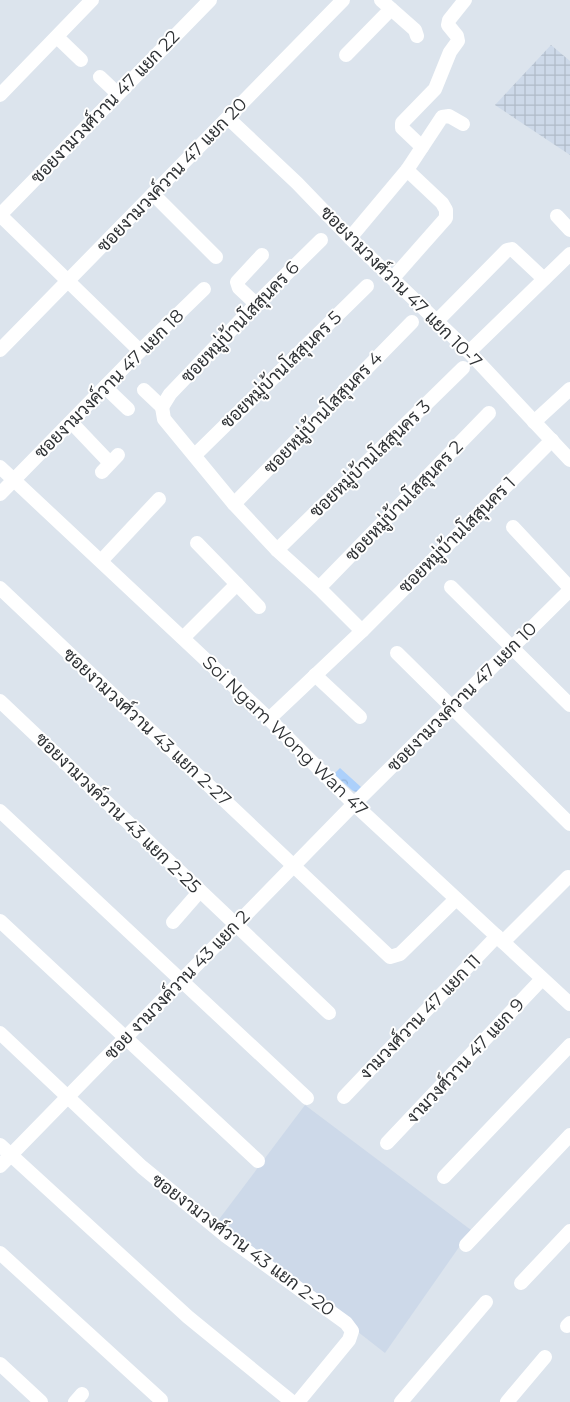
<svg xmlns="http://www.w3.org/2000/svg" width="570" height="1402" font-family="Montserrat,Sarabun,sans-serif">
	<defs>
		<pattern id="industrial-grid" width="8" height="8" patternUnits="userSpaceOnUse" patternTransform="scale(1.25)"><rect width="8" height="8" fill="#cdd9e9"/><path d="M0 4h8M4 0v8" fill="none" stroke="#b0bbc8"/></pattern>
		<pattern id="park-crowns" width="20" height="18" patternUnits="userSpaceOnUse" patternTransform="scale(1.25)"><rect width="20" height="18" fill="#acd0fb"/><path d="M2 6a3 3 0 1 1 6 0M12 15a3 3 0 1 1 6 0" fill="none" stroke="#94b3d8"/></pattern>
	</defs>
	<rect width="100%" height="100%" fill="#dce4ed"/>
	<polygon fill="#cdd9e9" points="305,1105 471,1230 385,1353 217,1222"/>
	<polygon fill="url(#industrial-grid)" points="551,45 570,61 570,155 495,105"/>
	<polygon fill="url(#park-crowns)" points="340,768 361,787 357,792 353,791 334,774"/>
	<g fill="none" stroke-linecap="round" stroke-linejoin="round">
		<g stroke="#fff" stroke-width="14">
			<polyline points="381,0 415,30 417,36"/>
			<polyline points="57,37 81,60"/>
			<polyline points="346,55 391,9"/>
			<polyline points="100,77 118,94"/>
			<polyline points="0,95 92,0"/>
			<polyline points="228,118 297,183 350,238 469,352 570,460"/>
			<polyline points="422,147 402,128 402,123 435,89 450,52 458,41 457,36 448,25 449,20 465,0"/>
			<polyline points="407,170 442,117 449,116 463,124"/>
			<polyline points="153,194 216,257"/>
			<polyline points="0,215 210,0"/>
			<polyline points="0,215 140,351"/>
			<polyline points="557,216 570,230"/>
			<polyline points="350,238 407,170 442,203 446,210 446,218 393,278"/>
			<polyline points="256,304 239,288 237,282 262,255"/>
			<polyline points="437,321 507,250 512,249 544,279"/>
			<polyline points="0,350 343,0"/>
			<polyline points="469,352 570,254"/>
			<polyline points="105,387 128,409"/>
			<polyline points="144,390 162,407"/>
			<polyline points="162,407 164,419 234,504 277,550 319,588 362,631 269,719"/>
			<polyline points="162,407 170,394 256,304 321,240"/>
			<polyline points="71,422 110,463"/>
			<polyline points="534,422 570,389"/>
			<polyline points="195,455 367,286"/>
			<polyline points="0,467 269,719 354,804 570,1004"/>
			<polyline points="102,472 118,455"/>
			<polyline points="0,494 140,351 204,289"/>
			<polyline points="234,504 412,322"/>
			<polyline points="513,527 570,588"/>
			<polyline points="197,543 259,607"/>
			<polyline points="277,550 463,368"/>
			<polyline points="101,561 159,499"/>
			<polyline points="451,587 570,705"/>
			<polyline points="0,588 390,957 400,954 456,899"/>
			<polyline points="319,588 489,413"/>
			<polyline points="362,631 552,440"/>
			<polyline points="183,638 237,584"/>
			<polyline points="397,653 570,824"/>
			<polyline points="315,675 360,717"/>
			<polyline points="0,701 329,1013"/>
			<polyline points="0,811 307,1098"/>
			<polyline points="0,921 258,1161"/>
			<polyline points="173,922 200,891"/>
			<polyline points="503,942 568,877"/>
			<polyline points="0,1033 142,1167 226,1236 346,1323 352,1331 349,1340 298,1402"/>
			<polyline points="344,1097 497,936"/>
			<polyline points="387,1143 542,979"/>
			<polyline points="0,1145 188,1317 292,1402"/>
			<polyline points="0,1166 354,804 570,590"/>
			<polyline points="444,1177 570,1045"/>
			<polyline points="466,1245 570,1135"/>
			<polyline points="0,1253 161,1400"/>
			<polyline points="521,1283 570,1231"/>
			<polyline points="567,1326 570,1323"/>
			<polyline points="0,1364 41,1402"/>
			<polyline points="75,1402 82,1394"/>
			<polyline points="401,1402 486,1302"/>
			<polyline points="507,1402 545,1357"/>
		</g>
	</g>
	<g text-anchor="middle" stroke-width="4" stroke-linejoin="round" paint-order="stroke">
		<g font-size="18" fill="#2f3235" stroke="#fff">
			<text transform="translate(105 107) rotate(-46)" y="6">ซอยงามวงศ์วาน 47 แยก 22</text>
			<text transform="translate(172 175) rotate(-46)" y="6">ซอยงามวงค์วาน 47 แยก 20</text>
			<text transform="translate(401 287) rotate(45)" y="6">ซอยงามวงศ์วาน 47 แยก 10-7</text>
			<text transform="translate(240 322) rotate(-46)" y="6">ซอยหมู่บ้านโสสุนคร 6</text>
			<text transform="translate(281 370) rotate(-44)" y="6">ซอยหมู่บ้านโสสุนคร 5</text>
			<text transform="translate(109 384) rotate(-45)" y="6">ซอยงามวงค์วาน 47 แยก 18</text>
			<text transform="translate(323 413) rotate(-46)" y="6">ซอยหมู่บ้านโสสุนคร 4</text>
			<text transform="translate(370 459) rotate(-44)" y="6">ซอยหมู่บ้านโสสุนคร 3</text>
			<text transform="translate(404 501) rotate(-46)" y="6">ซอยหมู่บ้านโสสุนคร 2</text>
			<text transform="translate(457 535) rotate(-45)" y="6">ซอยหมู่บ้านโสสุนคร 1</text>
			<text transform="translate(462 697) rotate(-45)" y="6">ซอยงามวงค์วาน 47 แยก 10</text>
			<text transform="translate(147 727) rotate(43)" y="6">ซอยงามวงศ์วาน 43 แยก 2-27</text>
			<text transform="translate(285 736) rotate(44)" y="6">Soi Ngam Wong Wan 47</text>
			<text transform="translate(118 813) rotate(44)" y="6">ซอยงามวงค์วาน 43 แยก 2-25</text>
			<text transform="translate(177 985) rotate(-46)" y="6">ซอย งามวงค์วาน 43 แยก 2</text>
			<text transform="translate(420 1017) rotate(-46)" y="6">งามวงศ์วาน 47 แยก 11</text>
			<text transform="translate(465 1061) rotate(-47)" y="6">งามวงศ์วาน 47 แยก 9</text>
			<text transform="translate(243 1245) rotate(37)" y="6">ซอยงามวงศ์วาน 43 แยก 2-20</text>
		</g>
	</g>
</svg>
